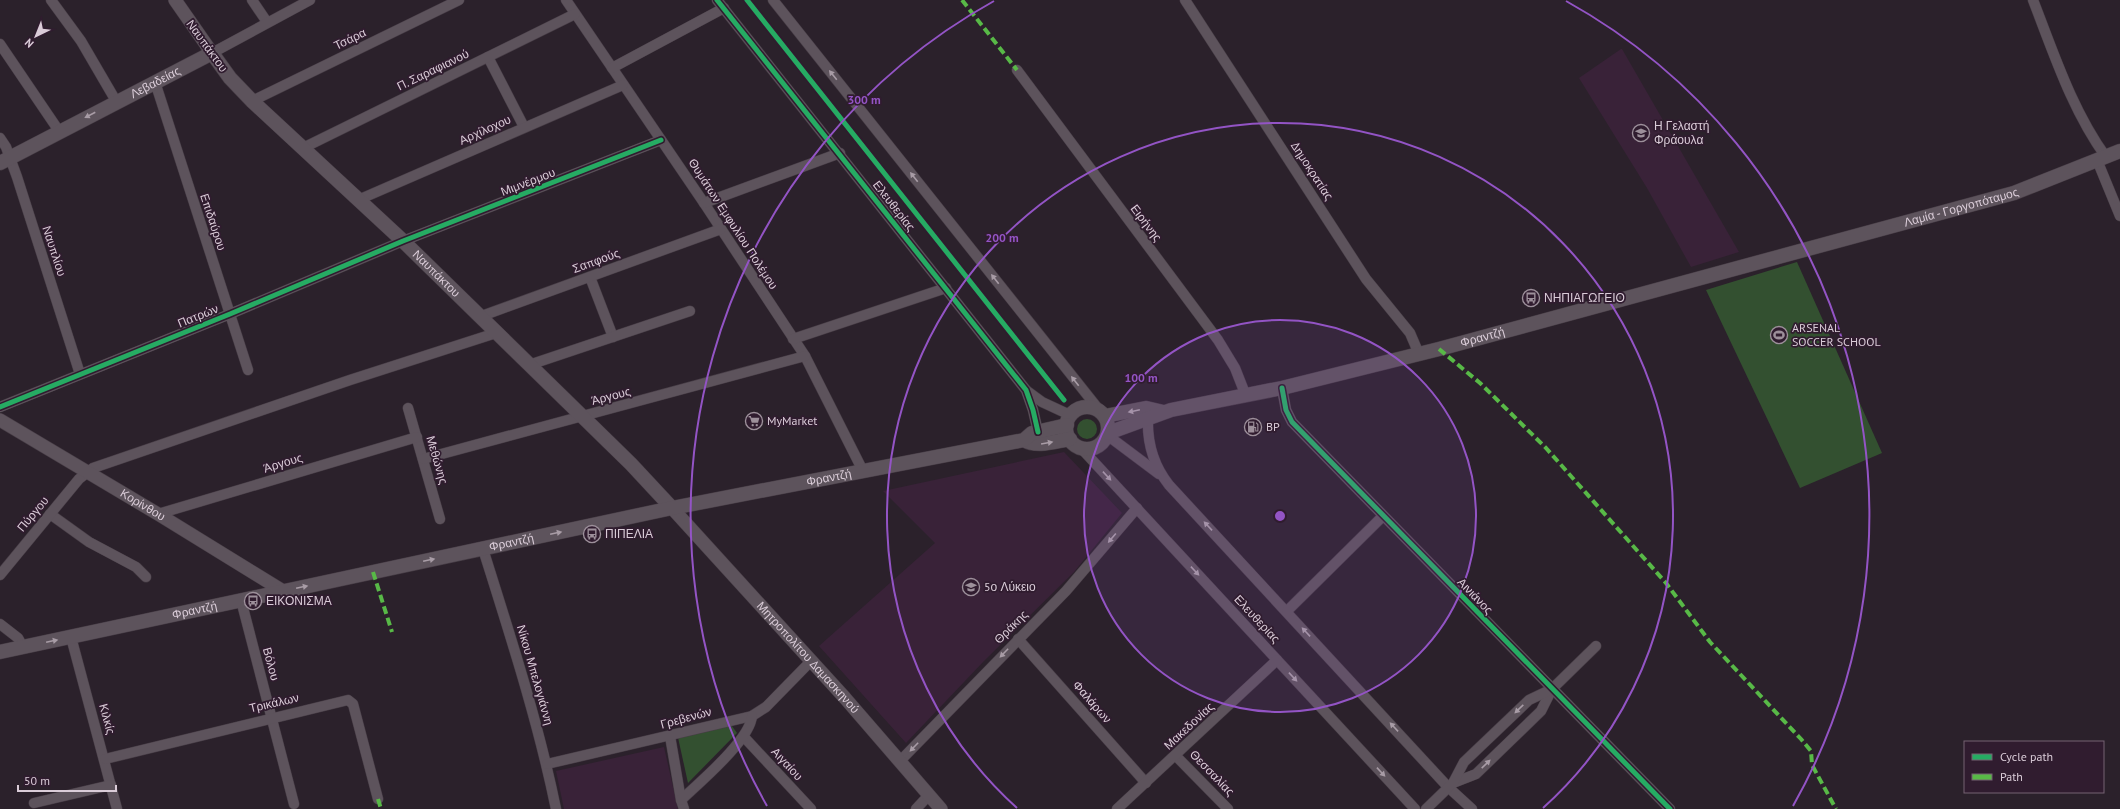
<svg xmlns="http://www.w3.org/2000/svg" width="2120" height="809" font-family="'PT Sans',sans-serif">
	<rect width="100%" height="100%" fill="#2b212b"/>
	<g fill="#392238">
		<polygon points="1621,49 1622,49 1739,252 1691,267 1647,188 1579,78"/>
		<polygon points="1064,452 1122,513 1074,572 984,661 906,743 819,646 935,543 883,491"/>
		<polygon points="664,747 678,809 564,809 556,771"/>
	</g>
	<g fill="#335030">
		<polygon points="1797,262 1882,453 1800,488 1706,290"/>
		<circle cx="1087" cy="429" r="10"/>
		<polygon points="729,722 737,733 688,783 677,733"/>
	</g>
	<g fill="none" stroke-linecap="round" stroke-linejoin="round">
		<g stroke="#473d46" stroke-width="11">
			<g id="minor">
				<polyline points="51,0 81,41 116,101"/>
				<polyline points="252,0 267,22"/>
				<polyline points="566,0 704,203 805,356 863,471"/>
				<polyline points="717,0 1026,390 1033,410 1038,432"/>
				<polyline points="773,0 1100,411"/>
				<polyline points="1185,0 1366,279 1410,333 1419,354"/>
				<path d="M2033,0c21,54 39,110 73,157"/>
				<polyline points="0,44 59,131"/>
				<polyline points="212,53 310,0"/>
				<polyline points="488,57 524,127"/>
				<polyline points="612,68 724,8"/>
				<polyline points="1017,70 1218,340 1235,368 1246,396"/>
				<polyline points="155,82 248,370"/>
				<polyline points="252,101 459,0"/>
				<polyline points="0,138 6,147 17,177 80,374"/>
				<polyline points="303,148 575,14"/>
				<polyline points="2097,160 2120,216"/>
				<polyline points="358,200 623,85"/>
				<polyline points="704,203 840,153"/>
				<polyline points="590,277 613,337"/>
				<polyline points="479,317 721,229"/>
				<polyline points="793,339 946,288"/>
				<polyline points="529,365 690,311"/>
				<polyline points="1282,388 1286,410 1292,422 1670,809"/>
				<polyline points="1027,391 1042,402 1070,415"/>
				<polyline points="0,407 230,314 403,241 661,140"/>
				<polyline points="408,408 440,519"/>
				<path d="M1148,418c-1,24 6,48 21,67l279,302 24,22"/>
				<polyline points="1107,435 1159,474"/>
				<polyline points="1080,447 1415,809"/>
				<polyline points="423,459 805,356"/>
				<polyline points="50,514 89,542 136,567 146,577"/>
				<polyline points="158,514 417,437"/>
				<path d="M483,549c27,86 55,172 73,260"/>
				<polyline points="0,575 79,479 93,468 350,380 496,333"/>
				<polyline points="241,600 294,804"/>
				<polyline points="1287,611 1383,516"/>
				<polyline points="0,624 18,638 23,647"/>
				<polyline points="71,637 117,809"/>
				<polyline points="1018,639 1146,783"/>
				<polyline points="670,736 681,800 684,809"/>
				<polyline points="744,737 811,809"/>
				<polyline points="1176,756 1228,809"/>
				<polyline points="105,759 348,700 353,704 378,799"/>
				<polyline points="900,761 1066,591 1137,508"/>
				<polyline points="547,764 752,716 766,707 811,661"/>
				<polyline points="1453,783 1476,774 1541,711 1552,689"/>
				<path d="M681,800c19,-18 69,-60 71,-84"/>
				<polyline points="34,803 111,785"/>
				<polyline points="916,809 929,795"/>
				<polyline points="1117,809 1277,660"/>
				<polyline points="1426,809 1453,783 1464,762 1529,700 1552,689 1596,646"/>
			</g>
		</g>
		<g stroke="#473d46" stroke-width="14">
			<g id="tertiary">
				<polyline points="175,0 212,53"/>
				<path id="s1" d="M0,420l158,94 125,77"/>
				<path id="s2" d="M672,508l173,190 96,111"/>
			</g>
		</g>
		<g stroke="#473d46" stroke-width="15">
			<g id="secondary">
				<path id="s3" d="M0,163l212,-110 18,25 22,23 151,140 228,223 41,44"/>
				<circle cx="1087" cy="428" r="21"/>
				<polyline points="1105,416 1146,408 1163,412"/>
				<path id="s4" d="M1108,433l63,-23 111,-22 157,-39 575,-156 106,-42"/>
				<path d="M1024,440c13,8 32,1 46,-1"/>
				<path id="s5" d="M0,652l672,-144 352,-68 8,-7 35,-8"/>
			</g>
		</g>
		<use href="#minor" stroke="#5d535c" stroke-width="10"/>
		<use href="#tertiary" stroke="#5d535c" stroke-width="13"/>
		<use href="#secondary" stroke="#5d535c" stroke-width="14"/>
		<g stroke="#58b947" stroke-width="4" stroke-dasharray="8 4" stroke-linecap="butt">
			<polyline points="962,0 1017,70"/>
			<polyline points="1439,349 1480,383 1546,448 1666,583 1710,642 1801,739 1811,751 1812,765 1836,809"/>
			<polyline points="373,572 392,632"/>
			<polyline points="378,799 381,809"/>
		</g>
		<g stroke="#301c2f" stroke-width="8">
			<g id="cycleway">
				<polyline points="717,0 1026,390 1033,410 1038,432"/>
				<polyline points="747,0 1064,400"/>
				<polyline points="1282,388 1286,410 1292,422 1670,809"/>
				<polyline points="0,407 230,314 403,241 661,140"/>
			</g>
		</g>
		<use href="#cycleway" stroke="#26ab63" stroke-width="5"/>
	</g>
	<defs><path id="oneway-solid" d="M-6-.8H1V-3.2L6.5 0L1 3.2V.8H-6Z"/></defs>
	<g fill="#a89ca6">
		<use href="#oneway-solid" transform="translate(833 75) rotate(-129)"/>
		<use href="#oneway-solid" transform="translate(90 115) rotate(152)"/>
		<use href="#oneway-solid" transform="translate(914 177) rotate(-128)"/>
		<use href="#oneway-solid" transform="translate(995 279) rotate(-128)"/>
		<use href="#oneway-solid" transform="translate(1075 381) rotate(-128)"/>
		<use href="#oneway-solid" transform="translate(1134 411) rotate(168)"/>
		<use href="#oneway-solid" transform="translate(1047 443) rotate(-10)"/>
		<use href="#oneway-solid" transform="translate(1107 476) rotate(47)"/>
		<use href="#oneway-solid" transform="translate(1208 526) rotate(-133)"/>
		<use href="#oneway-solid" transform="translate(556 533) rotate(-12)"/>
		<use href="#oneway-solid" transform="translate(1112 538) rotate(130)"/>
		<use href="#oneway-solid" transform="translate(429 560) rotate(-12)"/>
		<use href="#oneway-solid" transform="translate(1195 571) rotate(47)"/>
		<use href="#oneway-solid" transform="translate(302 587) rotate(-12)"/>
		<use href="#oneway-solid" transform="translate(1306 632) rotate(-133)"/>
		<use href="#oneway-solid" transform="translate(52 641) rotate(-12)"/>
		<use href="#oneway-solid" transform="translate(1004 653) rotate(134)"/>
		<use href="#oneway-solid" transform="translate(1293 677) rotate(47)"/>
		<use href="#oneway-solid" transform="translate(1519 709) rotate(136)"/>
		<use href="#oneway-solid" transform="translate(1394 727) rotate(-133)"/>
		<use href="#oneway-solid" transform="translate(914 747) rotate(134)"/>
		<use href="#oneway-solid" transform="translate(1486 764) rotate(-44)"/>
		<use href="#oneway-solid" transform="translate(1381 772) rotate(47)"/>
	</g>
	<circle cx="1280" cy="516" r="196" fill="#9354c5" fill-opacity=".12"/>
	<g fill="none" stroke="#9354c5" stroke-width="2">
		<circle cx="1280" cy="516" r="196"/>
		<path d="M1017 808A393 393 0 1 1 1543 808"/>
		<path d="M767 806A589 589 0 0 1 994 1M1566 1A589 589 0 0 1 1793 806"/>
	</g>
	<defs>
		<g id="school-ring" transform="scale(0.9)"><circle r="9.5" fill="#301c2f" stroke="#9d909b" stroke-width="1.5"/><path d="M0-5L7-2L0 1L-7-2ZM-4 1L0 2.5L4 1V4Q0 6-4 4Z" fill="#9d909b"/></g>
		<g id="bus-ring" transform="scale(0.9)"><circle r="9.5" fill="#301c2f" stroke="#9d909b" stroke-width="1.5"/><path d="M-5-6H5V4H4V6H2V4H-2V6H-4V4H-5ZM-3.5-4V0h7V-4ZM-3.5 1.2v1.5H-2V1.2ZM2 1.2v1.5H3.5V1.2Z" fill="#9d909b"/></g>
		<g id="stadium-ring" transform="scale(0.9)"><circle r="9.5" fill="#301c2f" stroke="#9d909b" stroke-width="1.5"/><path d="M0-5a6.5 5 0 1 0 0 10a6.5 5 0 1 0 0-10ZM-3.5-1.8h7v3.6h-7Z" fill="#9d909b"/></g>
		<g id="supermarket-ring" transform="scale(0.9)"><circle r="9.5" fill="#301c2f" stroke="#9d909b" stroke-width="1.5"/><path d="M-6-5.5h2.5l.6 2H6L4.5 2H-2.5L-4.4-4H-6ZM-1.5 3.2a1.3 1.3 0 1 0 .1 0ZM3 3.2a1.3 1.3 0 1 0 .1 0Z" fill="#9d909b"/></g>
		<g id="fuel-ring" transform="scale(0.9)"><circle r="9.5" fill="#301c2f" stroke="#9d909b" stroke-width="1.5"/><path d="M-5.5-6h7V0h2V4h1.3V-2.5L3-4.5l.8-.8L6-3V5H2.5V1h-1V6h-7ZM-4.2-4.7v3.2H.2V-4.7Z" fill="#9d909b"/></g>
	</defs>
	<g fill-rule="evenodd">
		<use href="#school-ring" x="1641" y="133"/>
		<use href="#bus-ring" x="1531" y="298"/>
		<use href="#stadium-ring" x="1779" y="335"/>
		<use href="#supermarket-ring" x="754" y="421"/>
		<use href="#fuel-ring" x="1253" y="427"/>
		<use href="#bus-ring" x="592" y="534"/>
		<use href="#school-ring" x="971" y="587"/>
		<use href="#bus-ring" x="253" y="601"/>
	</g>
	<g text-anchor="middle" stroke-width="3.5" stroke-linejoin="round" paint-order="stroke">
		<g font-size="12" fill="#daccd8" stroke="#301c2f">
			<text transform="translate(350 39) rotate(-26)" y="4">Τσάρα</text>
			<text transform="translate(207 46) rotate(54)" y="4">Ναυπάκτου</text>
			<text transform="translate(433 70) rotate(-26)" y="4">Π. Σαραφιανού</text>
			<text dy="4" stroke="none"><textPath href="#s3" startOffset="175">Λεβαδείας</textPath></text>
			<text transform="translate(485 130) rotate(-24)" y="4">Αρχίλοχου</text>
			<text transform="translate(1312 171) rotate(57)" y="4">Δημοκρατίας</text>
			<text transform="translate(528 182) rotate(-21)" y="4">Μιμνέρμου</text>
			<text transform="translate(894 206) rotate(52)" y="4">Ελευθερίας</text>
			<text dy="4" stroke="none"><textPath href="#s4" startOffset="883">Λαμία - Γοργοπόταμος</textPath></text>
			<text transform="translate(213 222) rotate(72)" y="4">Επιδαύρου</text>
			<text transform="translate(1146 223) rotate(53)" y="4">Ειρήνης</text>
			<text transform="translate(733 224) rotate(57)" y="4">Θυμάτων Εμφυλίου Πολέμου</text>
			<text transform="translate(54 251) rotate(72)" y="4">Ναυπλίου</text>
			<text transform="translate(596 261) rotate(-20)" y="4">Σαπφούς</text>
			<text dy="4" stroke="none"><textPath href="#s3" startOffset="554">Ναυπάκτου</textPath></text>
			<text transform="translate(198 316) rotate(-22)" y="4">Πατρών</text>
			<text dy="4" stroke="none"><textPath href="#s4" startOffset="387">Φραντζή</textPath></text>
			<text transform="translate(611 396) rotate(-15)" y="4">Άργους</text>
			<text transform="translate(437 460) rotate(74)" y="4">Μεθώνης</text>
			<text transform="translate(283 463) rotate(-17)" y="4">Άργους</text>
			<text dy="4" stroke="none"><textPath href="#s5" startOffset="847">Φραντζή</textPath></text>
			<text dy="4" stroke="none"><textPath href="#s1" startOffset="166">Κορίνθου</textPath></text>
			<text transform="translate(33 514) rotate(-50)" y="4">Πύργου</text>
			<text dy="4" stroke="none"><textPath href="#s5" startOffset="523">Φραντζή</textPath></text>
			<text transform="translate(1475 596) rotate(46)" y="4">Αινιάνος</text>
			<text dy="4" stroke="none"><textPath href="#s5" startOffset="199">Φραντζή</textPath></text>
			<text transform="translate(1257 619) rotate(47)" y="4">Ελευθερίας</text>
			<text transform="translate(1011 627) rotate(-45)" y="4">Θράκης</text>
			<text dy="4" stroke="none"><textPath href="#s2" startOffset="202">Μητροπολίτου Δαμασκηνού</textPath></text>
			<text transform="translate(271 664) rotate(75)" y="4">Βόλου</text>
			<text transform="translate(535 675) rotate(74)" y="4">Νίκου Μπελογιάννη</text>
			<text transform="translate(1092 702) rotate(49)" y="4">Φαλάρων</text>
			<text transform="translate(274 703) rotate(-13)" y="4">Τρικάλων</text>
			<text transform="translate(686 718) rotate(-15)" y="4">Γρεβενών</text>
			<text transform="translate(107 719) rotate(75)" y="4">Κιλκίς</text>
			<text transform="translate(1189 726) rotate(-43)" y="4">Μακεδονίας</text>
			<text transform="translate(787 764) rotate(47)" y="4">Αιγαίου</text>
			<text transform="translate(1212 773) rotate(46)" y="4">Θεσσαλίας</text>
		</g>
		<g font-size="12" fill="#daccd8" stroke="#301c2f" text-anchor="start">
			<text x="1654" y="130">Η Γελαστή<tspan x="1654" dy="14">Φράουλα</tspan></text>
			<text x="1544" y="302">ΝΗΠΙΑΓΩΓΕΙΟ</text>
			<text x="1792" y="332">ARSENAL<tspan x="1792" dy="14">SOCCER SCHOOL</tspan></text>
			<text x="767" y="425">MyMarket</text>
			<text x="1266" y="431">BP</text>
			<text x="605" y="538">ΠΙΠΕΛΙΑ</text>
			<text x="984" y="591">5ο Λύκειο</text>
			<text x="266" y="605">ΕΙΚΟΝΙΣΜΑ</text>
		</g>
	</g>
	<circle cx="1280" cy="516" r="6" fill="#9354c5" stroke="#301c2f" stroke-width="2"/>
	<g font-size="12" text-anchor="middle" font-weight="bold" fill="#9354c5" stroke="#301c2f" stroke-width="3.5" stroke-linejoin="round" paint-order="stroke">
		<text x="864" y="104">300 m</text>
		<text x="1002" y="242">200 m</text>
		<text x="1141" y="382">100 m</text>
	</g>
	<rect x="1964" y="741" width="140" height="52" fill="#301c2f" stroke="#746273"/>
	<rect x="1972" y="754" width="20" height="6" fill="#26ab63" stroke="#746273"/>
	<text x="2000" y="761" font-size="12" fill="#daccd8">Cycle path</text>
	<rect x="1972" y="774" width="20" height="6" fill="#58b947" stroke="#746273"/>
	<text x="2000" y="781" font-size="12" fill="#daccd8">Path</text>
	<g transform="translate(36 36) rotate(223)" stroke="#301c2f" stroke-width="3" paint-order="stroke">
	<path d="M0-3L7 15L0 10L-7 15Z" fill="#daccd8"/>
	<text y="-6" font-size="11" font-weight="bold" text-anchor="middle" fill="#daccd8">N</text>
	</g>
	<path d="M18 785v6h98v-6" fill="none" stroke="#daccd8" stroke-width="2"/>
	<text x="24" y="785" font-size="12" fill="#daccd8" stroke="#301c2f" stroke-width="3" paint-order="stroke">50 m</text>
</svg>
